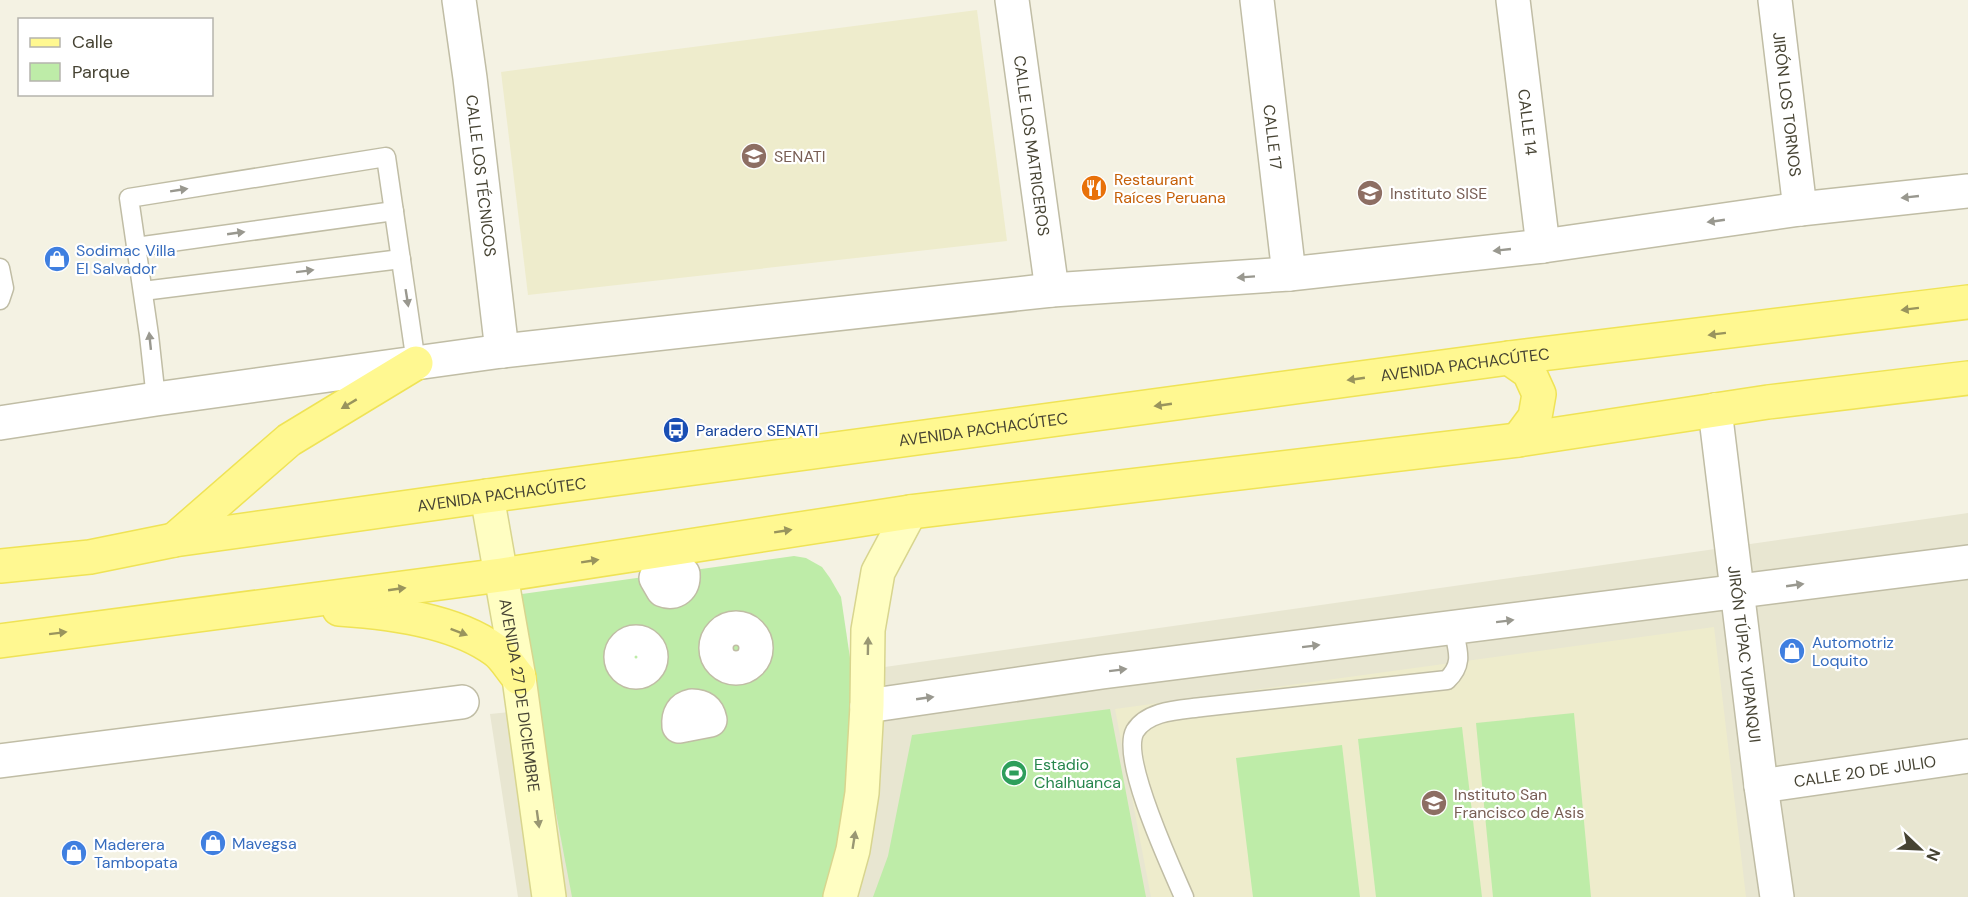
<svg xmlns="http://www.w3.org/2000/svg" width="1968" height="897" font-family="'DM Sans',sans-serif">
	<rect width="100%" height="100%" fill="#f4f2e3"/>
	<polygon fill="#e8e6d1" points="1968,513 1968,897 518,897 490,714 681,696"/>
	<g fill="#eeeccc">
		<polygon points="977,10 1007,241 528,295 501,72"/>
		<polygon points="1714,627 1746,897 1151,897 1115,709"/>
	</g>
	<g fill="#beeca8">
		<polygon points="794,556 806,558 822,567 830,578 841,597 858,712 852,784 825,897 572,897 545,755 522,594"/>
		<polygon points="1110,709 1146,897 873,897 888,856 912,735"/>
		<polygon points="1574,713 1591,897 1493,897 1476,723"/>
		<polygon points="1462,727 1482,897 1376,897 1358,739"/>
		<polygon points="1342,745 1360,897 1253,897 1236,758"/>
	</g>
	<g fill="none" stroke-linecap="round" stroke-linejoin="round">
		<g stroke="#c0bda5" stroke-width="21">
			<g id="lane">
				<polyline points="136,247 394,211"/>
				<polyline points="0,268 4,288 0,300"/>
				<polyline points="143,291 401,259"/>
				<polyline points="156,399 149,335 129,198 386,157 416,363"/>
				<path d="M1184,897c-13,-30 -64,-139 -49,-166 13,-21 46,-21 67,-24l245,-27c18,-17 10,-31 6,-52"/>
			</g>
		</g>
		<g stroke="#c0bda5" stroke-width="36">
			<g id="street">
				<path id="s1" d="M459,0l11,78 32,273"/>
				<path id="s2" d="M1012,0l40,290"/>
				<path id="s3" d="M1257,0l32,274"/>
				<path id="s4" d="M1513,0l30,246"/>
				<path id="s5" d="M1775,0l25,209"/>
				<path id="s6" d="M1715,410l46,376 16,111"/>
				<polyline points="0,423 156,399 502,351 1052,290 1289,274 1543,246 1800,209 1968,191"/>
				<path d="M683,574c1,13 -8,21 -20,16l-7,-12z"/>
				<circle cx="736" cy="648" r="20"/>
				<circle cx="636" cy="657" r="15"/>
				<path d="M692,706c10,0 16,4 18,14l-31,6c-1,-11 3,-18 13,-20z"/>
				<polyline points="867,706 1102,672 1968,562"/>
				<polyline points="0,761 462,702"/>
				<path id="s7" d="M1761,786l207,-30"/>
			</g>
		</g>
		<g stroke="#d8d58e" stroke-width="36">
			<g id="secondary">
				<path id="s8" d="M487,496l32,182 30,219"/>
				<polyline points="840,897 853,850 862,793 867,706 868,630 878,572 910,512"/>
			</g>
		</g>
		<g stroke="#efe356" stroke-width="36">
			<g id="primary">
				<polyline points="1509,358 1529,372 1539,394 1535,417 1518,440"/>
				<polyline points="174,540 289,440 416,363"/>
				<path id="s9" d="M0,566l90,-9 84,-17 313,-44 1022,-138 459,-56"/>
				<path d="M339,609c49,3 115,11 156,41 9,6 16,19 24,28"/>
				<polyline points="0,641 501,575 910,512 1518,440 1768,402 1968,378"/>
			</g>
		</g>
		<use href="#lane" stroke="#fff" stroke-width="18"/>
		<use href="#street" stroke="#fff" stroke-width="33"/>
		<use href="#secondary" stroke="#fffec2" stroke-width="33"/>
		<use href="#primary" stroke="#fff891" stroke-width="33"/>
	</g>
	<defs><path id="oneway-solid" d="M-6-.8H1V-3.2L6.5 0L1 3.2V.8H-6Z" transform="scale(1.5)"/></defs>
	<g fill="#99988f">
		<use href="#oneway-solid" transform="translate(179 190) rotate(-9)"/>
		<use href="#oneway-solid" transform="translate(1910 197) rotate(174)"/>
		<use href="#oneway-solid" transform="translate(1716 221) rotate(172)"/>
		<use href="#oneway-solid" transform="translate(236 233) rotate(-8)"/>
		<use href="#oneway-solid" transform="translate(1502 250) rotate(174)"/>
		<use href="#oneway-solid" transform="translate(305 271) rotate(-7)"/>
		<use href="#oneway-solid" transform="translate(1246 277) rotate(176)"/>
		<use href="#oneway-solid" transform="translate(407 298) rotate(81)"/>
		<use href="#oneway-solid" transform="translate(150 341) rotate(-96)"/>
		<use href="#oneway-solid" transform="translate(1795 585) rotate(-8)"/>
		<use href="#oneway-solid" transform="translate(1505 621) rotate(-7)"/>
		<use href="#oneway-solid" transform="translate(1311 646) rotate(-7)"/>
		<use href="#oneway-solid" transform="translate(1118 670) rotate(-7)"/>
		<use href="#oneway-solid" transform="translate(925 698) rotate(-8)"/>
	</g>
	<g fill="#99945d">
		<use href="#oneway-solid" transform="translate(1910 309) rotate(173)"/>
		<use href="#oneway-solid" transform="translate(1717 334) rotate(173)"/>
		<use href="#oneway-solid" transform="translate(1356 379) rotate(172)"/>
		<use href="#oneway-solid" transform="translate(349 404) rotate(149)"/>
		<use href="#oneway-solid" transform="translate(1163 405) rotate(172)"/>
		<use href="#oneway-solid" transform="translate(783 531) rotate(-9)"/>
		<use href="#oneway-solid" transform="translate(590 561) rotate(-9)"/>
		<use href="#oneway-solid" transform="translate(397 589) rotate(-8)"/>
		<use href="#oneway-solid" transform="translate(459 632) rotate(21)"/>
		<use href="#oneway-solid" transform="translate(58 633) rotate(-7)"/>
	</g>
	<g fill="#999773">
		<use href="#oneway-solid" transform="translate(868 646) rotate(-89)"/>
		<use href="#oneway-solid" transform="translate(538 819) rotate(82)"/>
		<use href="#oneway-solid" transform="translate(854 840) rotate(-81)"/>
	</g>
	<defs>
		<g id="university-disc" transform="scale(1.35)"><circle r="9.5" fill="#8d6e63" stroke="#fff"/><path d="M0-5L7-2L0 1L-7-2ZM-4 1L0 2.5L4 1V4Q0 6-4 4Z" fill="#fff"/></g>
		<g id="restaurant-disc" transform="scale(1.35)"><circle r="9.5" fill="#e8710a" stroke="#fff"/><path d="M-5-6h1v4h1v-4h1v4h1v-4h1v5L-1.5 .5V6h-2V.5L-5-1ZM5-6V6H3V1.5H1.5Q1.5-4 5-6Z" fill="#fff"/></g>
		<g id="shop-disc" transform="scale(1.35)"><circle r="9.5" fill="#3f7fe0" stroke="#fff"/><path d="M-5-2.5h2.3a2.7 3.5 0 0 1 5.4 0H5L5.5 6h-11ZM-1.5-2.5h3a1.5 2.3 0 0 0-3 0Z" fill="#fff"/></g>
		<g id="bus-disc" transform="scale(1.35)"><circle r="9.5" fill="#1a4fb4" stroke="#fff"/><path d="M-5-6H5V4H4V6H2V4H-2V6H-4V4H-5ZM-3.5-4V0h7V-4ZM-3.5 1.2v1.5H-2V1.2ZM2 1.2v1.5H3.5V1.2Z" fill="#fff"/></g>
		<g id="stadium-disc" transform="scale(1.35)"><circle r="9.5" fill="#2e9e5b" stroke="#fff"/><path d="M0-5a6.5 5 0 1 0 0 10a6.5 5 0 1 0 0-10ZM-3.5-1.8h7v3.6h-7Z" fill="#fff"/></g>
	</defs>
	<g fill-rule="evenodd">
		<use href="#university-disc" x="754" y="156"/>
		<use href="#restaurant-disc" x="1094" y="188"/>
		<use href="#university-disc" x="1370" y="193"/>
		<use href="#shop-disc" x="57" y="259"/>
		<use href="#bus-disc" x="676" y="430"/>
		<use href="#shop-disc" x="1792" y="651"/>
		<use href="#stadium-disc" x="1014" y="773"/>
		<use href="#university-disc" x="1434" y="803"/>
		<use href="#shop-disc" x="213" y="843"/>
		<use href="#shop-disc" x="74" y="853"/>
	</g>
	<g text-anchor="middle" stroke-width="4.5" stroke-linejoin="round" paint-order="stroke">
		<g font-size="16" fill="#464333" stroke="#fff">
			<text dy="6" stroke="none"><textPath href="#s5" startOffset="105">JIRÓN LOS TORNOS</textPath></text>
			<text dy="6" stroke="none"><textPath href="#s4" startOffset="123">CALLE 14</textPath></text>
			<text dy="6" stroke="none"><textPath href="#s3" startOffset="138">CALLE 17</textPath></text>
			<text dy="6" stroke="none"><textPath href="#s2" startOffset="147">CALLE LOS MATRICEROS</textPath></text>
			<text dy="6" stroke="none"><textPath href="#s1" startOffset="177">CALLE LOS TÉCNICOS</textPath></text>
			<text dy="6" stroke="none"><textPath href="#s9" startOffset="1479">AVENIDA PACHACÚTEC</textPath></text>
			<text dy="6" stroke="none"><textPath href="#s9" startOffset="993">AVENIDA PACHACÚTEC</textPath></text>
			<text dy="6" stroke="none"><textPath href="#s9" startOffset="507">AVENIDA PACHACÚTEC</textPath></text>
			<text dy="6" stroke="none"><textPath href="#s6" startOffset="246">JIRÓN TÚPAC YUPANQUI</textPath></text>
			<text dy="6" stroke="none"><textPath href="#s8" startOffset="202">AVENIDA 27 DE DICIEMBRE</textPath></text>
			<text dy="6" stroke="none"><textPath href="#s7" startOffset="105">CALLE 20 DE JULIO</textPath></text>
		</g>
		<g font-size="16" fill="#785e54" stroke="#fff" text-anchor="start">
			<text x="774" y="162">SENATI</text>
			<text x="1390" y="199">Instituto SISE</text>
			<text x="1454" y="800">Instituto San<tspan x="1454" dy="18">Francisco de Asis</tspan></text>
		</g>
		<g font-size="16" fill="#c56008" stroke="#fff" text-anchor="start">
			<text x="1114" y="185">Restaurant<tspan x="1114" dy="18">Raíces Peruana</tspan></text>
		</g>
		<g font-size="16" fill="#366cbe" stroke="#fff" text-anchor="start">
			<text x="76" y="256">Sodimac Villa<tspan x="76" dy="18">El Salvador</tspan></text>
			<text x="1812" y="648">Automotriz<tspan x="1812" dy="18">Loquito</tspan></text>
			<text x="232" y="849">Mavegsa</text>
			<text x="94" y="850">Maderera<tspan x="94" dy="18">Tambopata</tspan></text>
		</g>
		<g font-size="16" fill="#164399" stroke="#fff" text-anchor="start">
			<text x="696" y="436">Paradero SENATI</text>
		</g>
		<g font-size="16" fill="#27864d" stroke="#fff" text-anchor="start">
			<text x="1034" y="770">Estadio<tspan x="1034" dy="18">Chalhuanca</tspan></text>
		</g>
	</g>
	<rect x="18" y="18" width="195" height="78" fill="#ffffff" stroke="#b5b4ad" stroke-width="1.5"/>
	<rect x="30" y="38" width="30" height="9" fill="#fff891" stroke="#b5b4ad" stroke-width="1.5"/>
	<text x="72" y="48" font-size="18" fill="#464333">Calle</text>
	<rect x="30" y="63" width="30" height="18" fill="#beeca8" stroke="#b5b4ad" stroke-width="1.5"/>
	<text x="72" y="78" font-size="18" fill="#464333">Parque</text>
	<g transform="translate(1920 849) rotate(113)" stroke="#ffffff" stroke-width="4.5" paint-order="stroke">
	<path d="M0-4.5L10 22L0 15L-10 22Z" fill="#464333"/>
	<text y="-9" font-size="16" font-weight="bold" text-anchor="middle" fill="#464333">N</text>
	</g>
</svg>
